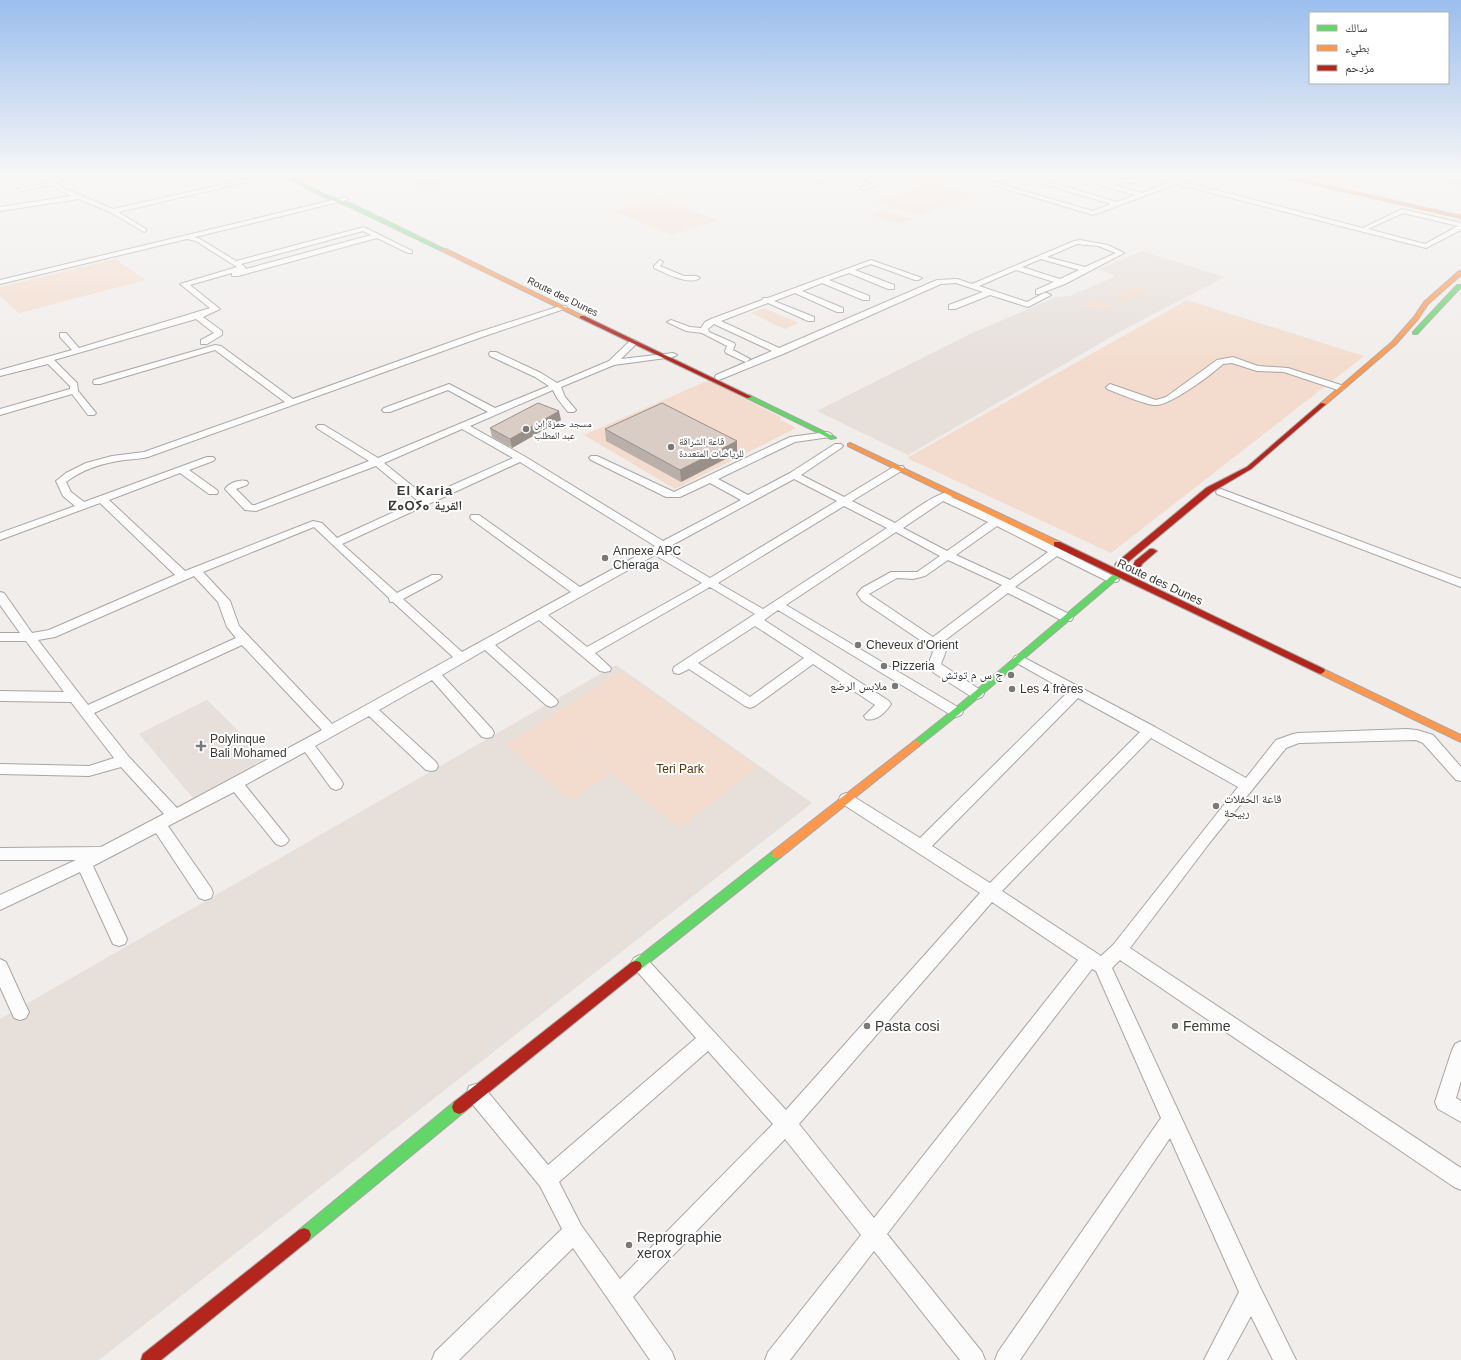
<svg xmlns="http://www.w3.org/2000/svg" width="1461" height="1360" font-family="Arial,'Noto Naskh Arabic','Noto Sans Tifinagh',sans-serif">
	<rect width="100%" height="100%" fill="#f0edeb"/>
	<g fill="#e6dfda">
		<polygon points="1461,176 1461,188 1442,185 1438,183"/>
		<polygon points="1141,251 1225,277 1121,331 908,455 817,411 970,334 1056,297 1070,296 1116,276 1098,270"/>
		<polygon points="616,665 812,803 99,1360 0,1360 0,1019"/>
		<polygon points="207,700 266,758 193,798 139,734"/>
	</g>
	<g fill="#f3dccd">
		<polygon points="407,175 428,175 447,184 423,190 398,178"/>
		<polygon points="933,183 976,196 918,215 875,201"/>
		<polygon points="661,198 719,221 671,235 613,211"/>
		<polygon points="882,210 912,219 898,224 869,214"/>
		<polygon points="115,259 146,280 19,313 0,296 0,287"/>
		<polygon points="1136,286 1149,291 1126,302 1113,297"/>
		<polygon points="1091,299 1114,307 1104,312 1081,304"/>
		<polygon points="1187,300 1364,356 1111,553 907,458"/>
		<polygon points="764,308 799,323 785,329 751,313"/>
		<polygon points="709,380 782,418 779,419 796,428 675,489 584,435"/>
		<polygon points="621,671 757,767 680,828 573,743 610,774 571,801 506,745"/>
	</g>
	<g fill="none" stroke-linecap="round" stroke-linejoin="round">
		<g stroke="#a8a6a5" stroke-width="2">
			<g id="street">
				<polygon points="64,175 74,175 56,183 65,189 113,209 265,175 278,175 118,212 146,229 146,231 144,232 110,212 79,199 0,211 0,207 72,196 61,191 52,185 21,191 18,189 51,182 53,179"/>
				<polygon points="787,175 797,175 817,183 812,184"/>
				<polygon points="850,175 860,175 879,181 896,175 906,175 863,190 861,189 861,187 873,183"/>
				<path d="M960,175h11l13,4 3,-2 18,-2h21l91,27 19,-7 -71,-20h11l29,8 13,-3 32,-3 -5,-2h12l206,53 39,-19 59,14v7l-35,18 -249,-64 -84,31zM1016,176l95,28 -18,7 -104,-30h10zM1158,179l12,3 -28,11 -30,-8zM1403,213l55,13 -33,18 -57,-15z"/>
				<path d="M345,197l3,2 -1,1 -152,37 5,2 36,22 128,-34 48,24v2h-4l-31,-15 -139,38h-6v-3l-42,12 30,24 -17,8 19,14v4l-15,9h-6v-4l13,-7 -18,-14 -142,41 23,23 1,8 18,22 -2,2h-6l-16,-21 -72,21v-6l70,-20v-3l-22,-22 -48,12v-6l72,-20 -12,-13v-4h6l13,15 131,-40 -30,-24 57,-17 -41,-26 -9,-2 -187,45v-4zM363,231l8,4 -125,34 -1,-2 -4,-3z"/>
				<path d="M1080,240l28,5 16,8 -59,31 -26,10h-3v-4l18,-8 -38,-12 -37,16 48,16 17,-9h3l4,2 -23,12 -38,-12 -35,14h-6v-4l34,-13 -27,-9 -15,1 -158,70 -64,26 -3,-1 -1,-2 1,-2 56,-24 -58,-27 -6,5 1,3 25,11 1,2 -2,5 17,9 -4,3 -3,-1 -17,-8 -1,-2 2,-5 -25,-13 -16,-2 -19,-9 4,-2 19,7 11,1 4,-6 6,-3 51,-19 1,-2h5l103,-38 51,18 -4,2h-3l-44,-16 -16,6 39,15v4h-6l-39,-16 -20,7 40,16v4h-6l-41,-17 -20,8 41,17v4h-6l-42,-19 -21,8 40,16v4h-6l-40,-18 -47,18 58,27 158,-68 20,-1 15,5 102,-43zM1077,244l21,2 18,7 -31,14 -38,-10zM1041,259l38,11 -19,9 -38,-12z"/>
				<path d="M660,260l3,2 -3,4 24,10h12l4,2c-11,8 -35,-5 -46,-10v-2z"/>
				<path d="M560,306h6l1,2 -85,29 -334,120c-8,2 -16,2 -24,3 -21,3 -41,9 -58,22l5,10 13,10 123,-45h6l2,2 -2,2 -24,9 28,20 1,2 -1,2h-8l-29,-21 -71,27 76,71 128,-50 9,2 15,15 81,-37 -42,-35 -120,45 -11,-1 -20,-21c4,-6 14,-10 22,-8l1,2 -1,2 -11,4 16,16h3l114,-44 -51,-32 -2,-2 2,-2h6l54,33 110,-46 -40,-22 -58,22h-6l-2,-2 2,-2 65,-24 46,24 54,-22 -14,-9 -45,-21 -1,-2 1,-2h6l45,21 16,10 52,-22 22,-21h3l4,2 -17,17 52,-6 4,2 -4,2 -59,8 -53,22 4,10 11,13 -2,2h-6l-11,-14 -4,-8 -83,36 54,30 139,85 78,-41 -31,-17 -30,14h-14l-75,-37 -2,-2 2,-2h6l77,36 116,-55 37,-5 3,1 2,2 -2,2 -35,5 -77,37 30,16 42,-22 45,-29h6l2,2 -2,2 -40,27 43,22 51,-31h8l1,2 -1,2 -51,31 43,22c11,-7 45,-34 58,-31l1,2 -3,3 49,22 117,59 2,2 -2,2h-8l-52,-26 -42,31 56,28 2,3 -2,3h-8l-55,-28 -68,51 6,7 -5,13 41,27 2,3 -2,3 -5,2 -5,-2 -38,-24 -6,-8 5,-13 -4,-6 -67,-45 -5,-7 5,-6 29,-16h26l23,-16 -44,-24 -110,73 175,104 2,3 -2,3 -5,2 -5,-2 -173,-105 -14,10 125,81 2,3c-5,8 -15,18 -25,15l-2,-3 11,-11 -62,-41 -58,42 -5,2 -5,-2 -56,-37 -10,5 -5,-1 -1,-3 1,-3 81,-53 -45,-27 -115,66 16,15 -1,3 -5,1 -5,-1 -61,-51 -44,25 61,54 2,3 -2,3 -5,2 -5,-2 -61,-55 -43,25 50,54 2,4 -2,4 -5,1 -5,-1 -50,-57 -53,30 57,52 2,4 -2,4 -5,1 -5,-1 -57,-54 -54,30 26,34 2,4 -2,4 -5,2 -5,-2 -26,-36 -60,33 41,51 3,4 -3,4 -5,2 -5,-2 -42,-52 -66,34 43,62 2,5 -2,5 -6,2 -6,-2 -43,-65 -63,33 34,73 -2,5 -6,2 -6,-2 -33,-72 -80,38v-15l76,-35h-76v-12l101,-1 63,-33 -43,-47 -32,9 -89,-2v-10l89,2 25,-8 -43,-56 -71,-1v-10l64,1 -38,-51h-26v-8h20l-20,-28v-13l4,1 28,40 17,-3 126,-55 -75,-72 -100,37v-7l75,-27 -12,-10 -7,-15 10,-8 20,-10 26,-7 32,-4 141,-50 -70,-52 -115,34h-6l-1,-2 1,-2 121,-35 6,1 72,53 183,-66zM462,429l51,29 -87,39 -42,-34zM520,462l135,84 -75,41 -101,-72h-8l-1,2 1,2 100,73 -109,60 -59,-53 37,-20 2,-2 -2,-2h-8l-35,18 -55,-49zM794,479l43,22 -127,77 -47,-28zM943,501l45,21 -41,29 -44,-23zM844,506l43,22 -124,81 -45,-26zM997,526l51,26 -38,28 -54,-25zM314,527l75,71 1,4h3l60,55 -121,67 -93,-98 -9,-25 -27,-29zM655,555l47,28 -115,64 -39,-32zM948,560l54,25 -69,52 -64,-43 28,-16 16,1 12,-3zM194,576l24,26 9,25 9,11 -148,67 -50,-65 17,-3zM755,626l49,32 -54,39 -52,-34zM242,645l80,85 -145,78 -48,-51 -35,-44z"/>
				<path d="M1233,357l25,9 30,2 56,18 1,2 -4,3 -57,-19 -27,-1 -25,-8 -9,1c-12,11 -51,40 -66,41 -10,1 -39,-12 -50,-16l-1,-2 4,-3 3,1 43,15 10,-3 51,-37z"/>
				<polygon points="1221,489 1461,579 1461,587 1217,494 1216,492 1217,490"/>
				<path d="M1019,655l136,72 91,51 30,-38 17,-6 5,-1 109,-4 10,1 16,5 28,32v14l-5,-1 -33,-37 -7,-3 -117,3 -13,5 -75,93 -81,107 331,220v22l-7,-3 -334,-227 -8,8 147,317 37,75h-23l-22,-44 -24,44h-23l35,-68 -69,-154 -150,222h-25l3,-8 163,-234 -65,-147 -4,-2 -205,265 95,118 3,8h-25l-86,-109 -84,109h-25l3,-8 93,-117 -76,-96 -152,158 39,55 3,8h-25l-77,-112 -114,112h-27l3,-8 127,-123 -22,-43 -71,-86 -2,-7 2,-7 7,-2 7,2 65,79 148,-127 -62,-70 -3,-5 3,-5 6,-3 6,3 140,152 194,-217 -139,-90 -2,-4 2,-4 5,-2 5,2 69,43 148,-146 -53,-30 -2,-3 2,-3zM1078,698l62,34 -150,151 -58,-37zM1151,738l87,49 -125,158 -12,11 -99,-65zM992,902l86,58 -204,258 -75,-94zM708,1051l65,73 -153,155 -39,-54 -22,-43z"/>
				<polygon points="0,959 6,962 26,1006 29,1012 26,1018 20,1020 14,1018 0,987"/>
				<polygon points="1461,1041 1461,1081 1456,1098 1461,1101 1461,1122 1438,1109 1435,1102 1452,1050 1455,1044"/>
			</g>
		</g>
		<g stroke="#a8a6a5" stroke-width="2">
			<g id="fast">
				<polygon points="281,175 287,175 328,196 352,204 446,250 442,251 348,206 326,198"/>
				<polygon points="1457,285 1461,285 1461,287 1417,334 1413,334 1413,332"/>
				<polygon points="749,395 835,437 836,438 831,439 747,398 746,397"/>
				<polygon points="1115,573 1118,573 1122,575 959,714 919,746 913,746 911,744 913,742 953,710"/>
				<polygon points="777,850 781,851 782,854 781,857 640,970 636,971 632,970 630,966 632,962 773,851"/>
				<polygon points="459,1100 464,1102 466,1107 464,1112 309,1240 304,1242 299,1240 297,1235 299,1230 454,1102"/>
			</g>
		</g>
		<g stroke="#a8a6a5" stroke-width="2">
			<g id="slow">
				<polygon points="1280,175 1461,216 1461,218 1271,175"/>
				<polygon points="442,249 446,249 585,317 580,318 442,251"/>
				<polygon points="1459,271 1461,271 1461,275 1428,304 1418,319 1396,344 1325,405 1321,405 1321,403 1392,342 1414,317 1424,302"/>
				<polygon points="850,443 1060,542 1061,544 1057,546 1054,546 848,446 848,444"/>
				<polygon points="1321,668 1461,735 1461,742 1318,673 1317,671"/>
				<polygon points="916,740 919,742 921,744 919,746 781,857 777,858 773,857 772,854 773,851 913,742"/>
			</g>
		</g>
		<g stroke="#a8a6a5" stroke-width="2">
			<g id="jam">
				<polygon points="580,316 584,316 752,397 747,398 580,318"/>
				<polygon points="1321,403 1326,404 1251,469 1212,492 1122,567 1116,567 1115,565 1116,563 1206,488 1247,467"/>
				<polygon points="1054,542 1060,542 1324,669 1325,671 1321,674 1318,673 1054,546"/>
				<polygon points="1150,549 1153,549 1157,551 1142,564 1138,574 1132,574 1131,572 1135,561"/>
				<polygon points="636,961 640,962 642,966 640,970 464,1112 459,1114 454,1112 452,1107 454,1102 632,962"/>
				<polygon points="304,1228 309,1230 311,1235 309,1240 161,1360 141,1360 143,1354 299,1230"/>
			</g>
		</g>
		<use href="#street" fill="#fdfcfc" fill-rule="evenodd"/>
		<use href="#fast" fill="#63d668" fill-rule="evenodd"/>
		<use href="#slow" fill="#ff974d" fill-rule="evenodd"/>
		<use href="#jam" fill="#b3261e" fill-rule="evenodd"/>
	</g>
	<g fill="#bbb0a9">
		<polygon points="561,420 512,448 492,437 490,428"/>
		<polygon points="605,429 737,441 737,453 681,482 606,441"/>
	</g>
	<g fill="#99908a">
		<polygon points="559,411 561,420 512,448 510,439"/>
		<polygon points="737,441 737,453 681,482 680,470"/>
	</g>
	<g fill="#dacdc5" stroke="#99908a">
		<polygon points="538,403 559,411 510,439 490,428"/>
		<polygon points="662,403 737,441 680,470 605,429"/>
	</g>
	<linearGradient id="sky" x2="0" y2="1"><stop stop-color="#9abeee"/><stop offset="0.48" stop-color="#f8f7f6"/><stop offset="1" stop-color="#f8f7f6" stop-opacity="0"/></linearGradient>
	<rect width="1461" height="366" fill="url(#sky)"/>
	<g fill="#7b7977" stroke="#fff" stroke-width="1.5">
		<circle cx="526" cy="429" r="4"/>
		<circle cx="671" cy="447" r="4"/>
		<circle cx="605" cy="558" r="4"/>
		<circle cx="858" cy="645" r="4"/>
		<circle cx="884" cy="666" r="4"/>
		<circle cx="1011" cy="675" r="4"/>
		<circle cx="895" cy="686" r="4"/>
		<circle cx="1012" cy="689" r="4"/>
		<path d="M199 740h4v4h4v4h-4v4h-4v-4h-4v-4h4z"/>
		<circle cx="1216" cy="806" r="4"/>
		<circle cx="867" cy="1026" r="4"/>
		<circle cx="1175" cy="1026" r="4"/>
		<circle cx="629" cy="1245" r="4"/>
	</g>
	<g text-anchor="middle" stroke-width="4" stroke-linejoin="round" paint-order="stroke">
		<g font-size="10" fill="#3c3a39" stroke="#fff">
			<text transform="translate(563 296) rotate(26)" y="4">Route des Dunes</text>
		</g>
		<g font-size="10" fill="#3c3a39" stroke="#fff" text-anchor="start">
			<text x="534" y="427">مسجد حمزة ابن<tspan x="534" dy="12">عبد المطلب</tspan></text>
			<text x="679" y="445">قاعة الشراقة<tspan x="679" dy="12">للرياضات المتعددة</tspan></text>
		</g>
		<g font-size="12" fill="#3c3a39" stroke="#fff" text-anchor="start">
			<text x="613" y="555">Annexe APC<tspan x="613" dy="14">Cheraga</tspan></text>
			<text x="866" y="649">Cheveux d'Orient</text>
			<text x="892" y="670">Pizzeria</text>
			<text x="1003" y="679" text-anchor="end">ج س م توتش</text>
			<text x="887" y="690" text-anchor="end">ملابس الرضع</text>
			<text x="1020" y="693">Les 4 frères</text>
			<text x="210" y="743">Polylinque<tspan x="210" dy="14">Bali Mohamed</tspan></text>
			<text x="1224" y="803">قاعة الحفلات<tspan x="1224" dy="14">ربيحة</tspan></text>
		</g>
		<g font-size="12" fill="#3c3a39" stroke="#fff">
			<text transform="translate(1160 582) rotate(25)" y="4">Route des Dunes</text>
		</g>
		<g font-size="12" fill="#652f00" stroke="#fff">
			<text x="680" y="773">Teri Park</text>
		</g>
		<g font-size="13" font-weight="bold" letter-spacing="1" fill="#3c3a39" stroke="#fff">
			<text x="425" y="495">El Karia<tspan x="425" dy="15">ⵇⴰⵔⵢⴰ القرية</tspan></text>
		</g>
		<g font-size="14" fill="#3c3a39" stroke="#fff" text-anchor="start">
			<text x="875" y="1031">Pasta cosi</text>
			<text x="1183" y="1031">Femme</text>
			<text x="637" y="1242">Reprographie<tspan x="637" dy="16">xerox</tspan></text>
		</g>
	</g>
	<rect x="1309" y="12" width="140" height="72" fill="#ffffff" stroke="#b1b0b0"/>
	<rect x="1317" y="25" width="20" height="6" fill="#63d668" stroke="#b1b0b0"/>
	<text x="1345" y="32" font-size="12" fill="#3c3a39">سالك</text>
	<rect x="1317" y="45" width="20" height="6" fill="#ff974d" stroke="#b1b0b0"/>
	<text x="1345" y="52" font-size="12" fill="#3c3a39">بطيء</text>
	<rect x="1317" y="65" width="20" height="6" fill="#b3261e" stroke="#b1b0b0"/>
	<text x="1345" y="72" font-size="12" fill="#3c3a39">مزدحم</text>
</svg>
